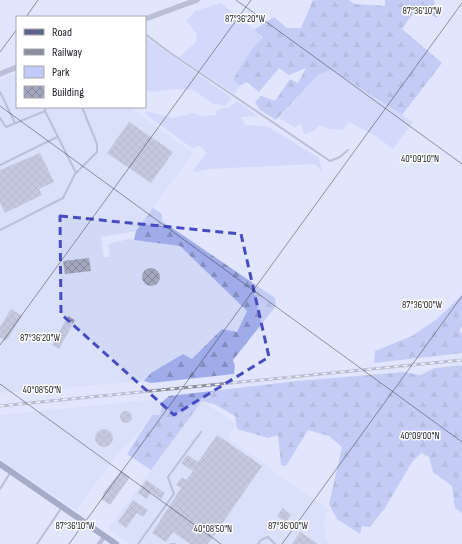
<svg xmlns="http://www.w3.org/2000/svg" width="462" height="544" font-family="'Sofia Sans Condensed',sans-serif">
	<defs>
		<pattern id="forest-firs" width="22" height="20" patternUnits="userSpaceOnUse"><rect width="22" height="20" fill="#a0acea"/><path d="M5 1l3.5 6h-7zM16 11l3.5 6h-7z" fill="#828cbe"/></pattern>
		<pattern id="building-cross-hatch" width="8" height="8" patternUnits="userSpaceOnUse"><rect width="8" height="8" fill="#a2a7bd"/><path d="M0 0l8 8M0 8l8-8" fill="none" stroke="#84889a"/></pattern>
	</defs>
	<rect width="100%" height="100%" fill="#e1e6fe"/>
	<g fill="#d2d9f7">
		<polygon points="17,73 17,107 130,107 193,153 136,231 101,237 104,257 110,257 108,244 129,239 180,246 247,311 237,332 204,348 192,359 151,373 144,381 0,393 0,80"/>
		<polygon points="148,400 163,401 160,415 151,415 136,436 117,455 76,510 17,470 11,468 0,458 0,415"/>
		<polygon points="202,401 236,424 227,438 272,469 271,471 328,509 324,522 326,538 330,544 131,544 108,529"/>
	</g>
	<g fill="#c2cbf7">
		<polygon points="221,3 263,37 252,49 233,79 239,86 235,94 179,57 196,42 197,34 186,21 195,11"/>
		<polygon points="145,37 232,98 225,106 213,104 194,90 176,89 151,92 145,90"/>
		<polygon points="332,70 413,122 393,149 377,137 349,122 342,130 329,129 320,125 312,132 304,134 301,123 295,128 279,118 319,74"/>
		<polygon points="237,101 258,116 241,117 245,125 267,126 319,158 323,173 315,164 210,169 195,172 193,170 207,153 200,146 192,148 145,114 146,111 173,118 194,113 201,116 216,115 217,110 229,107"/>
	</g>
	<g fill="url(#forest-firs)">
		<polygon points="313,0 349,0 354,4 385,6 385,0 434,0 437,18 418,6 402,29 442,63 402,115 332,70 319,74 276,120 260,110 255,102 261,96 275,101 290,79 298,83 306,68 289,75 279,68 259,92 247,82 239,86 233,79 252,49 263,37 254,30 274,17 287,28 301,28"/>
		<polygon points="153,208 162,214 162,221 275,298 276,306 233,360 235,366 234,374 151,383 144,381 151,373 183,354 192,359 222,329 237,332 247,311 180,246 134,240 136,231"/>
		<polygon points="462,295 462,326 459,331 462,334 462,353 374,363 375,351 412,336 437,319"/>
		<polygon points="462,365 462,513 455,508 452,486 433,472 429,457 421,453 412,462 385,508 370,527 362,526 360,534 337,519 329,504 342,447 329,436 308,430 286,466 281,465 278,435 268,438 237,429 235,416 214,404 202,401 151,470 127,454 152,415 160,415 163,401 169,396 297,381 404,372 420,375 435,368"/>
	</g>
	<g fill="url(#building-cross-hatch)">
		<polygon points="129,122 173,152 151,183 107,153"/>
		<polygon points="40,153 54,182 39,189 42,195 5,213 0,203 0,170"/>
		<polygon points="89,258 91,271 65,274 63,261"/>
		<circle cx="151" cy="277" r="9"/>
		<polygon points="11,309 22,316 6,341 0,337 0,327"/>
		<polygon points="68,316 75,320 59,349 52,345"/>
		<circle cx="126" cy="417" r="6"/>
		<circle cx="104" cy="438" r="9"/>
		<polygon points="217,435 262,466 208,544 190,544 173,532 166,542 152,533 181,488 176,485 182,477 186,480 193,471 181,463 187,455 198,462"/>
		<polygon points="121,471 130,477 110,505 101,499 104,494 103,493"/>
		<polygon points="146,480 165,493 161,499 151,492 147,499 138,493"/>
		<polygon points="133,500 148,510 143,517 137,513 126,528 118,522"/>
		<polygon points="283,508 291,515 286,522 277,516"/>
		<polygon points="300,532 318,544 292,544"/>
	</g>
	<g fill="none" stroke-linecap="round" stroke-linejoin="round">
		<g stroke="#898ea9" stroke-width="2">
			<polyline points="145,34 169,52 330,161 340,157 348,150"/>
			<polyline points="0,92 15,123"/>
			<polyline points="46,107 45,111 76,173"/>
			<polyline points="0,118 6,127 45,111"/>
			<polyline points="0,165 57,137"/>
			<polyline points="0,230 63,198 75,174 97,152 97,144 82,107"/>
			<polyline points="0,489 10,473"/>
			<polyline points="37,544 62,507"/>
			<polyline points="138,544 174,494 168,477 201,432"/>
			<polyline points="171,544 175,544"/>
			<polyline points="258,544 261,540 268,537 275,544"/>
		</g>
		<polyline stroke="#898ea9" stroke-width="4.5" points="99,544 105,536"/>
		<g stroke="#898ea9" stroke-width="5.5">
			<polyline points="145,19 197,0"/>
			<polyline points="0,74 17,67"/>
		</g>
		<polyline stroke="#5d648a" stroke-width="6" points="0,464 116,544"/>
		<g stroke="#888c9c" stroke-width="3">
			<polyline id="rail" points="0,406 462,360"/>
		</g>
		<use href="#rail" stroke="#fff" stroke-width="1.5" stroke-dasharray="4.5" stroke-linecap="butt"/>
	</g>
	<path d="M0 0H462V544H0ZM60,216l181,18 28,123 -95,58 -113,-101z" fill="#e1e6fe" fill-opacity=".55" fill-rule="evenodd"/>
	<path fill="none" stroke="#484cc2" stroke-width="3" stroke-dasharray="8 5" stroke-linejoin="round" d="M60,216l181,18 28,123 -95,58 -113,-101z"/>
	<path fill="none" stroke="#24262f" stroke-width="1" stroke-opacity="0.45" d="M236,0l226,164M26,17l12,-17M0,52l17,-23M0,106l462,336M0,345l251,-345M0,384l221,160M69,544l393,-541M282,544l180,-248"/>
	<g font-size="10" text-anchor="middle" fill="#24262f" stroke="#fff" stroke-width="3" stroke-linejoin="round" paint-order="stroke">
		<text x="422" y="14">87°36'10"W</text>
		<text x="245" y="22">87°36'20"W</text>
		<text x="420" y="162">40°09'10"N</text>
		<text x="422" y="308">87°36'00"W</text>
		<text x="40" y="341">87°36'20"W</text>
		<text x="42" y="393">40°08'50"N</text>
		<text x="420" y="439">40°09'00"N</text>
		<text x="75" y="529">87°36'10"W</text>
		<text x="288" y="529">87°36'00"W</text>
		<text x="213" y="532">40°08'50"N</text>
	</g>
	<rect x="16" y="16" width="130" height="92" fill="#ffffff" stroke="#a7a8ac"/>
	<rect x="24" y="29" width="20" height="6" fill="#5d648a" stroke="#a7a8ac"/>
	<text x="52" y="36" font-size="12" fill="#24262f">Road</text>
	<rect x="24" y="49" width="20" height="6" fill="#888c9c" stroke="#a7a8ac"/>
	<text x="52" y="56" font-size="12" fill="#24262f">Railway</text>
	<rect x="24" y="66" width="20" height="12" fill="#c2cbf7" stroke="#a7a8ac"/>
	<text x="52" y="76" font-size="12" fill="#24262f">Park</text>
	<rect x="24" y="86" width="20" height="12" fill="url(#building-cross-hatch)" stroke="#a7a8ac"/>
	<text x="52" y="96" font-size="12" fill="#24262f">Building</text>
</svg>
